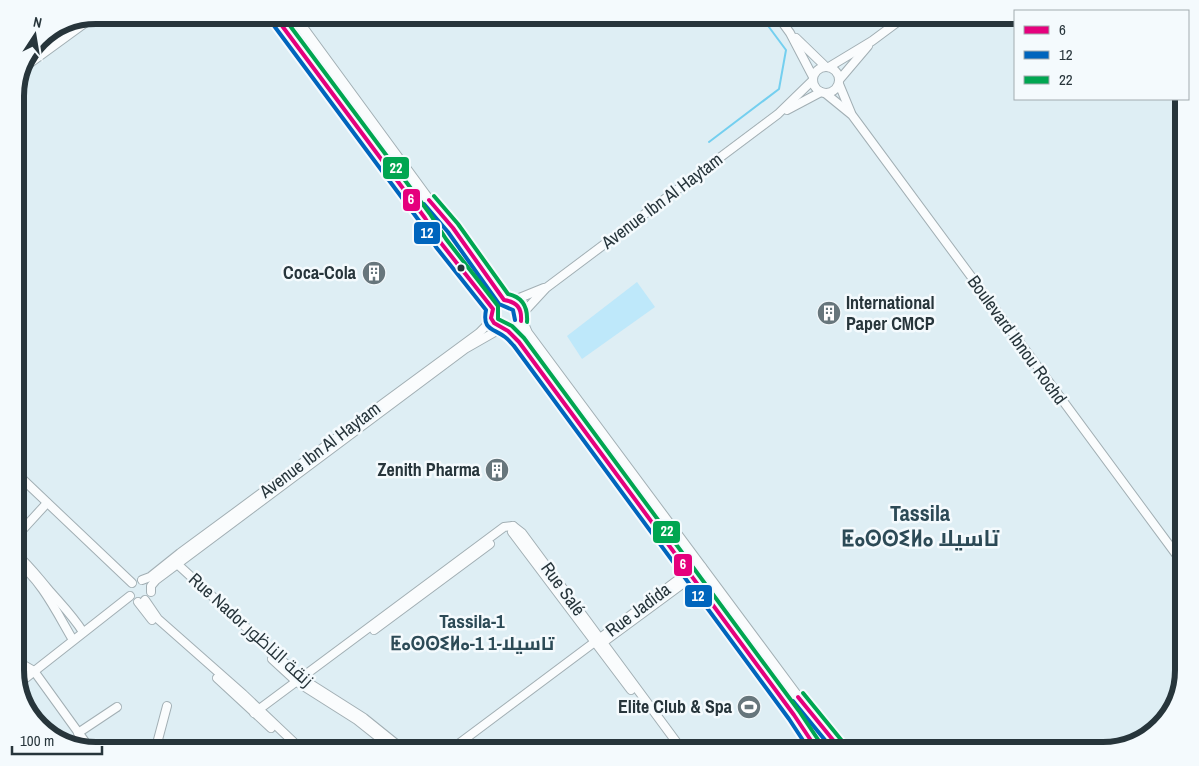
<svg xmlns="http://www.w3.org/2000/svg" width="1199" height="766" font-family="'Archivo Narrow',Cairo,'Noto Sans Tifinagh',sans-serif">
	<rect width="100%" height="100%" fill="#deeef4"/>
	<polygon fill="#bee8fa" points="637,282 655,307 582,359 567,336"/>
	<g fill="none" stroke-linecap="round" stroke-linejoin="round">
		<g stroke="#74cfef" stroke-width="2">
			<polyline points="709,142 779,89 786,50 760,15"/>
			<polyline points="15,484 22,491"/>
			<polyline points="295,739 309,751"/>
		</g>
		<g stroke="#a2afb4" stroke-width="10">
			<g id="street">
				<polyline points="777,15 790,33 813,77"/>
				<polyline points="796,38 825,66"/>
				<polyline points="26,66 96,15"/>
				<circle cx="826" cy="80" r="13"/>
				<polyline points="829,67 872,41 907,15"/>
				<polyline points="840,79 868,46"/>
				<polyline points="839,84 851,113"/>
				<polyline points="825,93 852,115 1184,565"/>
				<polyline points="787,110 821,92"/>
				<polyline points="512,301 544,288"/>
				<polyline points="522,314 546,288 778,114 813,80"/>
				<polyline points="15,472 132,583"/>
				<polyline points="513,526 522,533 683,751"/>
				<polyline points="512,532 631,690"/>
				<polyline points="15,538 47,503"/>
				<path d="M15,553c15,13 21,22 33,36 12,14 25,27 35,43"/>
				<path d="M15,560c26,19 42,53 58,80"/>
				<polyline points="174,561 301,678 364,718 405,751"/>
				<polyline points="142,580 150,577 180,553 479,333 486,326 491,313"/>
				<polyline points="151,592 151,586 156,580 465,349 500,329"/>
				<polyline points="145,600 158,619 243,694 303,751"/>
				<polyline points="138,602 152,620"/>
				<polyline points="374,630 490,544"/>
				<polyline points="601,644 696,574"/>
				<polyline points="272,659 297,682 357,720 396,751"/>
				<polyline points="15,660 34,671 91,750"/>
				<polyline points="217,678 271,728"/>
				<polyline points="18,684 130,596"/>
				<polyline points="254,713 504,527 513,526"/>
				<polyline points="78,733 117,707"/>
				<polyline points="155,751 167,706"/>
				<polyline points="449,751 691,570 702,567"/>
			</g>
		</g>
		<g stroke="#a2afb4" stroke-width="12">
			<g id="secondary">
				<polyline points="274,15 425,218 441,243 493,309"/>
				<polyline points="293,15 430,202 453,228 504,300"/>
				<circle cx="507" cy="315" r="15"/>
				<polyline points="521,319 527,333 802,703 842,751"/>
				<polyline points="507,331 519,342 794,715 808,737 818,751"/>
			</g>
		</g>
		<use href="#street" stroke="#fafcfd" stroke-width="8"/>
		<use href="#secondary" stroke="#fafcfd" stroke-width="10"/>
		<g stroke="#f4fafd" stroke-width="8">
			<g id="bus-1">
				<polyline points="274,15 425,218 441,243 493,309 491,318 494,323 508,331 519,342 794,715 818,751"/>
				<path d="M429,200l24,28 51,72c13,2 18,8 17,21"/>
				<polyline points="798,697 842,751"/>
			</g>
		</g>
		<g stroke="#f4fafd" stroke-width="8">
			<g id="bus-2">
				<path d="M269,19l151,203 16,25 50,63c-4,20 7,18 19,27 4,3 6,6 9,9l275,373 21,32"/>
				<polyline points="424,204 448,232 499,304 513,310 515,320"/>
				<polyline points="793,701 834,751"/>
			</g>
		</g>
		<g stroke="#f4fafd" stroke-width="8">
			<g id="bus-3">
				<polyline points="282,15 430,214 446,239 498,306 498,319 512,326 524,338 799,711 823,747"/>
				<path d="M434,196l24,28 50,70c14,3 20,13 19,28"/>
				<polyline points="803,693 847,747"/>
			</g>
		</g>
		<use href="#bus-1" stroke="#e5007d" stroke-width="4"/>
		<use href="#bus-2" stroke="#0065bd" stroke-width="4"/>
		<use href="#bus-3" stroke="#00a651" stroke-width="4"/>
	</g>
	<defs>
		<g id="building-disc" transform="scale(1.25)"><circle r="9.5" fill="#67767c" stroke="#f4fafd"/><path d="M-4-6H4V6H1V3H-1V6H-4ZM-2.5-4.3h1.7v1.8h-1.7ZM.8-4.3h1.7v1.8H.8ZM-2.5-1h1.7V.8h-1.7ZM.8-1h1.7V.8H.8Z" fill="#fff"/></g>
		<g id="stadium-disc" transform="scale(1.25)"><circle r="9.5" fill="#67767c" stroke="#f4fafd"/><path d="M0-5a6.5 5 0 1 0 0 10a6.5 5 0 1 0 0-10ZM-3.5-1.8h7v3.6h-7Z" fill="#fff"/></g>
	</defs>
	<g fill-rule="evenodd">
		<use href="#building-disc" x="374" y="273"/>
		<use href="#building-disc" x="829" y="313"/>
		<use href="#building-disc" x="497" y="470"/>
		<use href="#stadium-disc" x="749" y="707"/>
	</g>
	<circle fill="#27353b" stroke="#f4fafd" stroke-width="2" cx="461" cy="268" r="4.5"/>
	<g text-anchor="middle" stroke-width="5" stroke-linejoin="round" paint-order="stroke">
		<g font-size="18" fill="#27353b" stroke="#f4fafd">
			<text transform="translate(662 201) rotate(-37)" y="6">Avenue Ibn Al Haytam</text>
			<text transform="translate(1017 340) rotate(54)" y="6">Boulevard Ibnou Rochd</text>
			<text transform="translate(320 450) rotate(-37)" y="6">Avenue Ibn Al Haytam</text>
			<text transform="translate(563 589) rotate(54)" y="6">Rue Salé</text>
			<text transform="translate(638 610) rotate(-37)" y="6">Rue Jadida</text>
			<text transform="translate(251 630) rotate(42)" y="6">Rue Nador زنقة الناظور</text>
		</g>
		<g font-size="18" font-weight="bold" fill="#27353b" stroke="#f4fafd" text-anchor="end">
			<text x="356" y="279">Coca-Cola</text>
			<text x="846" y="309" text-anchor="start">International<tspan x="846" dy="21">Paper CMCP</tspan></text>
			<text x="480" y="476">Zenith Pharma</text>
			<text x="732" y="713">Elite Club &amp; Spa</text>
		</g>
		<g font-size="19" font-weight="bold" fill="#2c4a56" stroke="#f4fafd">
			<text x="472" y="628">Tassila-1<tspan x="472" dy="22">ⵟⴰⵙⵙⵉⵍⴰ-1 1-تاسيلا</tspan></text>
		</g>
		<g font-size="22" font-weight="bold" fill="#2c4a56" stroke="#f4fafd">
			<text x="920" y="521">Tassila<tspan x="920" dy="25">ⵟⴰⵙⵙⵉⵍⴰ تاسيلا</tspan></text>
		</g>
	</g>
	<path d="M0 0H1199V766H0ZM96 24H1103A72 72 0 0 1 1175 96V670A72 72 0 0 1 1103 742H96A72 72 0 0 1 24 670V96A72 72 0 0 1 96 24Z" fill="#f4fafd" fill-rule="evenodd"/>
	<path fill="none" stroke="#27353b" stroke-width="6" d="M96 24H1103A72 72 0 0 1 1175 96V670A72 72 0 0 1 1103 742H96A72 72 0 0 1 24 670V96A72 72 0 0 1 96 24Z"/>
	<g stroke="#f4fafd" stroke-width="2">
		<rect x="382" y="156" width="28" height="24" rx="5" fill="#00a651"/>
		<rect x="402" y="188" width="19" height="24" rx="5" fill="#e5007d"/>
		<rect x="413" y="221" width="28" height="24" rx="5" fill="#0065bd"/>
		<rect x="652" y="520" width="29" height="24" rx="5" fill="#00a651"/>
		<rect x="673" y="553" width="20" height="24" rx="5" fill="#e5007d"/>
		<rect x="684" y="584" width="29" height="24" rx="5" fill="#0065bd"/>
	</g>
	<g font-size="14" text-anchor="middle" font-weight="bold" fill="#fff">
		<text x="396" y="173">22</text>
		<text x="411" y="204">6</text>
		<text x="427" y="238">12</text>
		<text x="667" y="536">22</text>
		<text x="683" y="569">6</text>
		<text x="698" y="601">12</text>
	</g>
	<rect x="1014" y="10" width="175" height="90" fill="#f4fafd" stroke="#a2abaf"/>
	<rect x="1024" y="26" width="25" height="8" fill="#e5007d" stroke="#a2abaf"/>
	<text x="1059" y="35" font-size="15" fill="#27353b">6</text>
	<rect x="1024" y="51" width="25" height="8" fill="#0065bd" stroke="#a2abaf"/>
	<text x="1059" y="60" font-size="15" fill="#27353b">12</text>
	<rect x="1024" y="76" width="25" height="8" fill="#00a651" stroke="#a2abaf"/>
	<text x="1059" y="85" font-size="15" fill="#27353b">22</text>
	<g transform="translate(35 35) rotate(12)" stroke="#f4fafd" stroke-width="4" paint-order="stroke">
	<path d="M0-4L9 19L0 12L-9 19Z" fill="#27353b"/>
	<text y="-8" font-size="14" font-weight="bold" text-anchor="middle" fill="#27353b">N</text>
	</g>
	<path d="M12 746v8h90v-8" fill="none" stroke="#27353b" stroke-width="2.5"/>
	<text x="20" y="746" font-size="15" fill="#27353b" stroke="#f4fafd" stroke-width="4" paint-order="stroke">100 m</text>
</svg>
